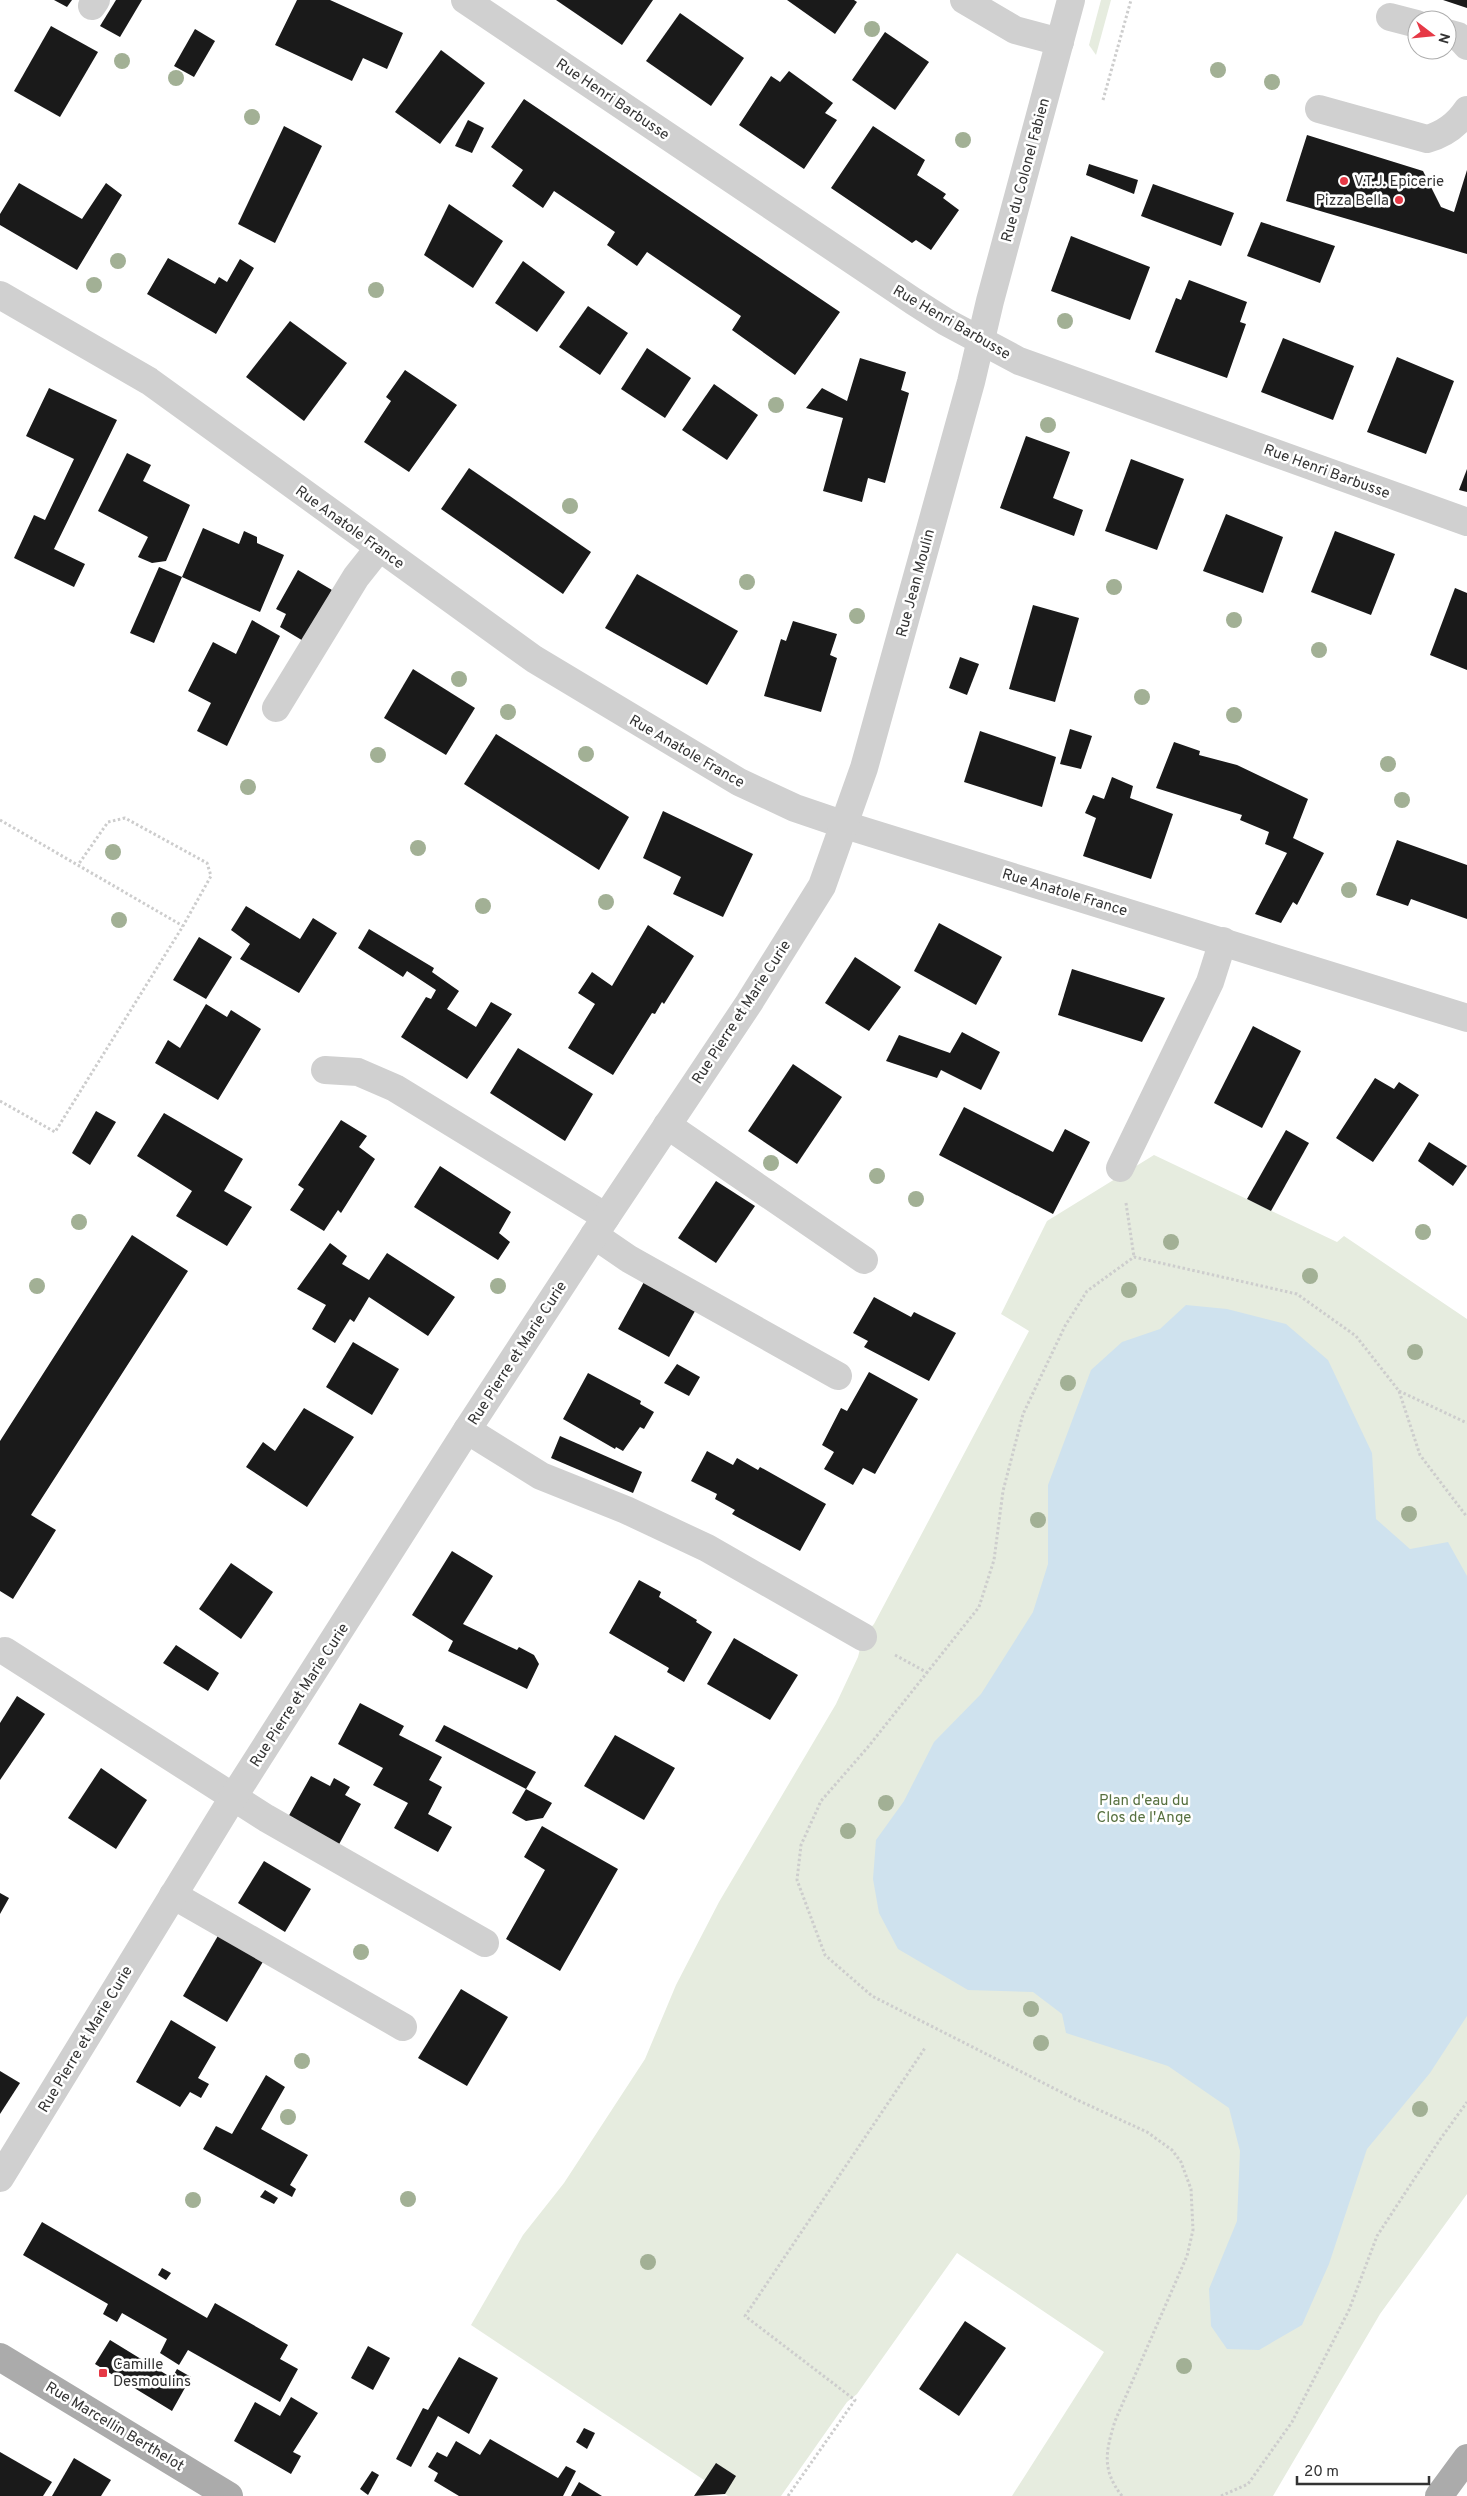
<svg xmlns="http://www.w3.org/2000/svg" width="1467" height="2496" font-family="Overpass,sans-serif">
	<rect width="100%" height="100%" fill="#fff"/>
	<g fill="#e6ecdf">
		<polygon points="1101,0 1111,0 1096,55 1089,45"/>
		<polygon points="1154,1155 1337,1242 1344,1236 1467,1319 1467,2194 1380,2314 1273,2496 1012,2496 1104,2352 957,2253 857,2394 847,2402 781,2496 728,2496 471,2325 523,2235 564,2183 645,2059 676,1985 719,1902 836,1704 858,1657 863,1637 874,1624 1029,1331 1001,1314 1047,1221"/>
	</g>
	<polygon fill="#cfe2ee" points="1186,1305 1227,1309 1286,1324 1328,1360 1372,1453 1376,1519 1410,1549 1448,1542 1467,1576 1467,2016 1430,2073 1367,2149 1329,2264 1302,2325 1259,2350 1227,2349 1211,2326 1209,2289 1237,2221 1240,2151 1229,2108 1168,2066 1066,2033 1062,2014 1033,1992 968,1990 898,1949 879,1913 873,1879 876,1840 904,1801 934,1742 981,1694 1033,1612 1048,1564 1048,1485 1091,1370 1122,1342 1160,1329"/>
	<g fill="#1a1a1a">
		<polygon points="54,0 72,0 67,7"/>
		<polygon points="116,0 142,0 120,37 100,26"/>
		<polygon points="297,0 330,0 403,33 387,69 363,58 352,81 275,45"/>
		<polygon points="556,0 653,0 622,45"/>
		<polygon points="787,0 854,0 857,2 835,34"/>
		<polygon points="1443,0 1467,0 1467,8"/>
		<polygon points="680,13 744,58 711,106 646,61"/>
		<polygon points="51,26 98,52 60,117 14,91"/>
		<polygon points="195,29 215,41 194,77 174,66"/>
		<polygon points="885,32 929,62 895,110 852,80"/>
		<polygon points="441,50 485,83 440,144 395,112"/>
		<polygon points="789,71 833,103 825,113 837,120 804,169 739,125 771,76 780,82"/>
		<polygon points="524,99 840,312 795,375 732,330 741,316 647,252 637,266 607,245 615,232 554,191 543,208 512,186 523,170 491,147"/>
		<polygon points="468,120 484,128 472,153 455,146"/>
		<polygon points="284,126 322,146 275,243 238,224"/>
		<polygon points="873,126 925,160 917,175 946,194 943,198 959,210 931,250 916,240 912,243 831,188"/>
		<polygon points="1307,135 1423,171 1441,207 1454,212 1467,170 1467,254 1286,201"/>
		<polygon points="1089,164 1138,180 1134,194 1086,175"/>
		<polygon points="19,183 82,219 106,183 122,195 77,270 0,225 0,214"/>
		<polygon points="1153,184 1234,213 1221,246 1141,216"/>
		<polygon points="449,204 503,241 473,288 424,255"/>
		<polygon points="1261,222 1335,246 1320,283 1247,256"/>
		<polygon points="1071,236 1150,267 1130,320 1051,291"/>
		<polygon points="168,258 215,284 219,277 227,282 240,259 254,268 216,334 147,294"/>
		<polygon points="523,261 565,292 537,332 495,303"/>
		<polygon points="1189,280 1247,302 1240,322 1246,324 1227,378 1155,352 1176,298 1181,300"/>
		<polygon points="588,306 628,333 600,375 559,347"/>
		<polygon points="290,321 347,363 304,421 246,377"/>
		<polygon points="1283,338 1354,366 1333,420 1261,392"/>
		<polygon points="647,348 691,378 665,418 621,389"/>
		<polygon points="1397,357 1454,381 1426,454 1367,432"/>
		<polygon points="860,358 906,372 901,390 909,393 885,483 868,478 862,502 823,491 843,418 806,408 822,388 847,401"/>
		<polygon points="405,370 457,405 409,472 364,442 391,401 386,397"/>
		<polygon points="714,384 758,415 727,460 682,430"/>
		<polygon points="49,388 117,420 54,549 85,564 74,587 14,558 34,515 45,520 74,459 26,436"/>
		<polygon points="1026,436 1070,452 1053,498 1083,510 1074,536 1000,508"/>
		<polygon points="127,453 151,465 143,481 190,505 166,561 152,563 138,557 148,537 98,511"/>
		<polygon points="1131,459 1184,479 1157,550 1105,531"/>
		<polygon points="469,468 591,552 563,594 441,509"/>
		<polygon points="1467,469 1467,492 1459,490"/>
		<polygon points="1226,514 1283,537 1263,593 1203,571"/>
		<polygon points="203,528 239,544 244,531 257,537 257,543 284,555 260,612 182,577"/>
		<polygon points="1335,531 1395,554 1371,615 1311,592"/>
		<polygon points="159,567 182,577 154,643 130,633"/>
		<polygon points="298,570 332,590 305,642 280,627 286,614 276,609"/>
		<polygon points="637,574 738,631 707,685 605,628"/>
		<polygon points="1455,588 1467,593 1467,670 1430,655"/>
		<polygon points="1033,605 1079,618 1055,702 1009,689"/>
		<polygon points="252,620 280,636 227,746 197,731 211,703 188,691 213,642 236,654"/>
		<polygon points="793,621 837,634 830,655 837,658 821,712 764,696 781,639 786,641"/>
		<polygon points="960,657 979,664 967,695 949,688"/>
		<polygon points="413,669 475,708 446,755 384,718"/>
		<polygon points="1070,729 1092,736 1081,769 1060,764"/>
		<polygon points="980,731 1056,757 1042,807 964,782"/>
		<polygon points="496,734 629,817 599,870 464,784"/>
		<polygon points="1174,742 1200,751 1199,755 1237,765 1308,799 1293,838 1324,853 1297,905 1293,902 1281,923 1255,914 1287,853 1265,844 1269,832 1240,820 1242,815 1156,788"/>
		<polygon points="1112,777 1133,786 1130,798 1173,814 1151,879 1083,856 1096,818 1085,813 1093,795 1104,799"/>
		<polygon points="663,811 753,854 723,917 673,894 681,877 643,858"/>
		<polygon points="1397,840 1467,865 1467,919 1411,899 1408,906 1376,895"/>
		<polygon points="246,906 300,939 313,918 337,933 299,993 240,959 250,944 231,930"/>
		<polygon points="939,923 1002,957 976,1005 914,971"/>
		<polygon points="648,925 694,956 664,1004 662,1002 655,1014 652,1013 613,1075 568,1048 595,1004 578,993 592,972 612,986"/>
		<polygon points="369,929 434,968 432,972 459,991 447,1009 476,1027 491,1002 512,1014 467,1079 401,1037 426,997 431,999 436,990 407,971 403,977 358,948"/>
		<polygon points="199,937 232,957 206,999 173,980"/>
		<polygon points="855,957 901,987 869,1031 825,1003"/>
		<polygon points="1072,969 1165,998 1142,1042 1058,1015"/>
		<polygon points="206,1004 227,1017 231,1010 261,1029 218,1100 155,1063 168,1040 180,1048"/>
		<polygon points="1253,1026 1301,1051 1262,1128 1214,1103"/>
		<polygon points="962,1032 1000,1052 981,1090 941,1070 937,1078 886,1061 899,1035 950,1053"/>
		<polygon points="518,1048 593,1094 565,1141 490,1093"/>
		<polygon points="793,1064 842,1097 797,1164 748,1131"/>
		<polygon points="1375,1078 1394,1089 1399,1082 1419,1095 1373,1162 1336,1138"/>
		<polygon points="964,1107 1053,1152 1065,1129 1090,1142 1053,1214 939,1155"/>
		<polygon points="96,1111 116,1122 90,1165 72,1153"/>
		<polygon points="164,1113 243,1159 224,1191 252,1207 227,1246 176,1216 192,1191 137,1156"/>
		<polygon points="341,1120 367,1136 359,1147 375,1159 341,1213 338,1210 324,1231 290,1210 304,1189 298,1185"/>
		<polygon points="1286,1130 1309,1143 1271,1211 1247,1199"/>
		<polygon points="1429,1142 1467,1166 1453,1186 1418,1161"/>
		<polygon points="440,1166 511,1212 499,1233 510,1242 498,1260 414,1207"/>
		<polygon points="716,1181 755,1206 716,1263 678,1238"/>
		<polygon points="132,1235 188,1271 31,1515 56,1530 13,1599 0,1591 0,1441"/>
		<polygon points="330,1243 347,1256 342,1264 369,1280 387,1253 455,1297 428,1336 369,1297 354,1322 350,1319 335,1343 312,1329 326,1305 297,1289"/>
		<polygon points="644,1282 695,1311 669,1357 618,1329"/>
		<polygon points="874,1297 911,1317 914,1312 956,1333 929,1381 864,1347 868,1341 853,1333"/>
		<polygon points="353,1342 399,1369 372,1415 326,1387"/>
		<polygon points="677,1364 700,1377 689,1396 664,1383"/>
		<polygon points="869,1372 918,1399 875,1474 863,1468 853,1485 824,1469 834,1452 822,1445 841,1408 847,1411"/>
		<polygon points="588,1373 641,1401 640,1404 654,1412 644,1429 640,1427 623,1451 616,1447 615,1449 563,1419"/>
		<polygon points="304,1408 354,1437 307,1507 246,1467 263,1442 275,1451"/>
		<polygon points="560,1436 642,1472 633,1493 551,1458"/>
		<polygon points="707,1451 733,1465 737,1458 758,1470 760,1467 826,1504 800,1551 732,1514 735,1510 715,1499 717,1494 691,1481"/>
		<polygon points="452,1551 493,1576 463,1624 517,1650 519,1647 534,1655 539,1664 527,1689 448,1651 453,1641 412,1615"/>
		<polygon points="231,1563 273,1592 241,1639 199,1609"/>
		<polygon points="639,1580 661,1592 659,1597 697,1620 696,1622 712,1632 684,1682 667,1672 669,1668 609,1633"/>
		<polygon points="734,1638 798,1675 770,1720 707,1684"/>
		<polygon points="176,1645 219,1673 208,1691 163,1663"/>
		<polygon points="17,1696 45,1714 0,1780 0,1723"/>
		<polygon points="360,1703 404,1726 399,1735 442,1757 429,1780 442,1787 428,1814 452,1827 438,1852 394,1828 408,1803 373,1785 383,1768 338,1744"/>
		<polygon points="444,1725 536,1772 526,1789 435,1741"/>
		<polygon points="615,1735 675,1768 644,1820 584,1786"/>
		<polygon points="101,1768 147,1800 116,1849 68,1818"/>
		<polygon points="311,1776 330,1786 334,1778 350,1787 345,1795 361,1804 337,1848 287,1819"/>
		<polygon points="526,1789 552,1803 543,1818 526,1821 512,1813"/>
		<polygon points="542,1826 618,1869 560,1971 506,1939 545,1870 524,1857"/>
		<polygon points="264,1861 311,1889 285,1932 238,1903"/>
		<polygon points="0,1893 9,1898 0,1914"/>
		<polygon points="219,1934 264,1960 227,2022 183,1996"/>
		<polygon points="461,1989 508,2017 467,2086 418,2058"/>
		<polygon points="171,2020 216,2047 198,2078 209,2084 201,2098 190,2092 180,2107 136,2082"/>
		<polygon points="0,2071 20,2083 0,2114"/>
		<polygon points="266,2075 285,2087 261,2129 308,2155 290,2185 296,2189 292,2197 203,2149 216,2126 232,2134"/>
		<polygon points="265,2190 278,2198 274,2204 260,2197"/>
		<polygon points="42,2222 207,2318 215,2303 288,2345 280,2359 298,2369 280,2402 188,2350 179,2365 160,2353 167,2339 122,2313 117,2322 103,2314 108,2304 23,2255"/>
		<polygon points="162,2268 171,2273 166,2280 158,2275"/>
		<polygon points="965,2321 1006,2348 959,2416 919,2389"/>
		<polygon points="110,2340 172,2378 177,2369 191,2377 172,2411 95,2364"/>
		<polygon points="368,2346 390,2358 373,2390 351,2378"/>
		<polygon points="459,2357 498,2378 469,2434 438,2416 411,2467 396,2459 423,2408 428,2410"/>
		<polygon points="291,2397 318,2413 293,2452 301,2456 291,2474 234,2441 255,2402 280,2416"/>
		<polygon points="584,2428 595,2433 587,2449 576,2442"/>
		<polygon points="490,2439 558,2478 566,2466 576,2471 563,2496 459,2496 434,2481 438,2473 428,2467 437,2452 447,2457 456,2441 480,2455"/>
		<polygon points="0,2452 52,2482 43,2496 0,2496"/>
		<polygon points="74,2458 111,2480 101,2496 52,2496"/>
		<polygon points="716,2463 736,2476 725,2494 694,2496"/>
		<polygon points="372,2471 379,2475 368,2495 360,2489"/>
		<polygon points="579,2482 602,2496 571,2496"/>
	</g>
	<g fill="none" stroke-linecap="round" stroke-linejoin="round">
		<g stroke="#cdcdcd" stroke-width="3" stroke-dasharray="2.5 2.5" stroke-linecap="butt">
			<polyline points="1103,100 1131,0"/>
			<polyline points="0,820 183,926"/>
			<polyline points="0,1101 55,1132 183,926 211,876 207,863 125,818 108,822 78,865"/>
			<polyline points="1126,1203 1134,1257"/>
			<polyline points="1399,1391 1467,1423"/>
			<polyline points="895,1655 928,1673"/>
			<polyline points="788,2496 855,2400 745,2316 925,2048"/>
			<path d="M1122,2496c-21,-27 -16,-45 -7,-75l72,-165 6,-26 -2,-41 -10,-27 -9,-12 -25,-18 -74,-34 -201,-102 -47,-41 -28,-75 4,-35 20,-44 47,-54 111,-140 15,-47 9,-69 20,-77 42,-88 22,-35 47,-34 163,37 59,42 43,55 21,64 47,62"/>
			<polyline points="1221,2496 1248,2484 1292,2422 1349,2310 1377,2236 1439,2141 1467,2102"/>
		</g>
		<g stroke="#d0d0d0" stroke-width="28">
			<polyline points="465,0 913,301 946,322 1019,361 1467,522"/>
			<polyline points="964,0 1015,30 1060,42"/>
			<polyline points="92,6 96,0"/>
			<polyline points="1390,17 1417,24"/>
			<polyline points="1447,33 1458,36 1467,46"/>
			<path d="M1319,109l108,30c18,-5 30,-14 40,-29"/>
			<polyline points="0,295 149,381 534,659 739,782 795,808 845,825 1467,1018"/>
			<polyline points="276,708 356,577 379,548"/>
			<polyline points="325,1070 358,1072 395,1088 606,1217"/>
			<polyline points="667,1125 864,1260"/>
			<polyline points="1120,1168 1210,982 1223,941"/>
			<polyline points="594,1235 629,1259 838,1376"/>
			<polyline points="467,1430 541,1476 626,1510 707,1548 863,1637"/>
			<polyline points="5,1651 266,1818 485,1943"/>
			<polyline points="173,1895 403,2027"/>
			<polyline points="0,2178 234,1796 467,1430 606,1217 749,1003 822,886 864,768 971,382 990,301 1071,0"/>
		</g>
		<g stroke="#ababab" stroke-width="28">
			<polyline points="0,2357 229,2496"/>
			<polyline points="1439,2496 1467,2458"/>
		</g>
	</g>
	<g fill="#a2b095">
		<circle cx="872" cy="29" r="8"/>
		<circle cx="122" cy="61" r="8"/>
		<circle cx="1218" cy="70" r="8"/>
		<circle cx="176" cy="78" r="8"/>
		<circle cx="1272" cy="82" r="8"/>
		<circle cx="252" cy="117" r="8"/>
		<circle cx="963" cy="140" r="8"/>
		<circle cx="118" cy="261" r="8"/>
		<circle cx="94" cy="285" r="8"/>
		<circle cx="376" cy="290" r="8"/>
		<circle cx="1065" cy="321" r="8"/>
		<circle cx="776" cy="405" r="8"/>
		<circle cx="1048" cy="425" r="8"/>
		<circle cx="570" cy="506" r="8"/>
		<circle cx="747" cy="582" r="8"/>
		<circle cx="1114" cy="587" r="8"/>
		<circle cx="857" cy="616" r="8"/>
		<circle cx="1234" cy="620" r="8"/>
		<circle cx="1319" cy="650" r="8"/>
		<circle cx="459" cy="679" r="8"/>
		<circle cx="1142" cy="697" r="8"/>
		<circle cx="508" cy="712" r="8"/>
		<circle cx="1234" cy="715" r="8"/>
		<circle cx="586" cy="754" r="8"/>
		<circle cx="378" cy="755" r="8"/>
		<circle cx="1388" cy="764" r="8"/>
		<circle cx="248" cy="787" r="8"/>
		<circle cx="1402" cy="800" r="8"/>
		<circle cx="418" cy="848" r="8"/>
		<circle cx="113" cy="852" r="8"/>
		<circle cx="1349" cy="890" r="8"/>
		<circle cx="606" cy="902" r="8"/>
		<circle cx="483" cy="906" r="8"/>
		<circle cx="119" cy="920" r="8"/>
		<circle cx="771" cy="1163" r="8"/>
		<circle cx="877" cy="1176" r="8"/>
		<circle cx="916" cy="1199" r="8"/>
		<circle cx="79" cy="1222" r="8"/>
		<circle cx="1423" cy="1232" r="8"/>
		<circle cx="1171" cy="1242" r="8"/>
		<circle cx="1310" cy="1276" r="8"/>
		<circle cx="37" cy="1286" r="8"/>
		<circle cx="498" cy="1286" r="8"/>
		<circle cx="1129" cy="1290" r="8"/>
		<circle cx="1415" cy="1352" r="8"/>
		<circle cx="1068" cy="1383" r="8"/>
		<circle cx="1409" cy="1514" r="8"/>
		<circle cx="1038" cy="1520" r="8"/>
		<circle cx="886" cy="1803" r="8"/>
		<circle cx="848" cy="1831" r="8"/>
		<circle cx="361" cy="1952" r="8"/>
		<circle cx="1031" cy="2009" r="8"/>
		<circle cx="1041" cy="2043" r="8"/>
		<circle cx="302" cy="2061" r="8"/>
		<circle cx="1420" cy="2109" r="8"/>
		<circle cx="288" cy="2117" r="8"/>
		<circle cx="408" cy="2199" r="8"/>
		<circle cx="193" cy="2200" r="8"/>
		<circle cx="648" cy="2262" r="8"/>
		<circle cx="1184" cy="2366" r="8"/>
	</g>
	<g fill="#e63946" stroke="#fff" stroke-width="2">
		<circle cx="1344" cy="181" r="5"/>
		<circle cx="1399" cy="200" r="5"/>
		<rect x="98" y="2368" width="10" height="10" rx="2.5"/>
	</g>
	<g text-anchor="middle" stroke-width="5" stroke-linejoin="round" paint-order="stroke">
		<g font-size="15" fill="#333" stroke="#fff">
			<text transform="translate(613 99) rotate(34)" y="5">Rue Henri Barbusse</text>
			<text transform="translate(1025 170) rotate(-75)" y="5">Rue du Colonel Fabien</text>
			<text transform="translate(952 322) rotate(30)" y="5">Rue Henri Barbusse</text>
			<text transform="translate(1327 471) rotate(20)" y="5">Rue Henri Barbusse</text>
			<text transform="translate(350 527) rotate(36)" y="5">Rue Anatole France</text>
			<text transform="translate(915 583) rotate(-75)" y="5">Rue Jean Moulin</text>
			<text transform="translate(687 751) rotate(30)" y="5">Rue Anatole France</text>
			<text transform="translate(1065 892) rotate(17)" y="5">Rue Anatole France</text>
			<text transform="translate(741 1012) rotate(-57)" y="5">Rue Pierre et Marie Curie</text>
			<text transform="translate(517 1353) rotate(-57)" y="5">Rue Pierre et Marie Curie</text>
			<text transform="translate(299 1695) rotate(-57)" y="5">Rue Pierre et Marie Curie</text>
			<text transform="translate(85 2039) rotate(-59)" y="5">Rue Pierre et Marie Curie</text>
			<text transform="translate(115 2426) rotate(31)" y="5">Rue Marcellin Berthelot</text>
		</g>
		<g font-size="15" fill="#333" stroke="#fff" text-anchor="start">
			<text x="1354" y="186">V.T.J. Epicerie</text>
			<text x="1389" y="205" text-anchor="end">Pizza Bella</text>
			<text x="113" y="2369">Camille<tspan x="113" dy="17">Desmoulins</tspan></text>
		</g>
		<g font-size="15" fill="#56703f" stroke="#fff">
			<text x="1144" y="1805">Plan d'eau du<tspan x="1144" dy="17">Clos de l'Ange</tspan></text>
		</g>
	</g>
	<g transform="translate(1432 35) rotate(106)"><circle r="24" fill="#ffffff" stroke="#adadad"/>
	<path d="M0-4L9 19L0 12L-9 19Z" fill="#e63946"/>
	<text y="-8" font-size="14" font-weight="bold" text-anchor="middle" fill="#333333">N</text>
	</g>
	<path d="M1297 2476v8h132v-8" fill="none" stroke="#333333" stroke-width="2.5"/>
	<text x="1304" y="2476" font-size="15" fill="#333333" stroke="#ffffff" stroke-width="4" paint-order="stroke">20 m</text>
</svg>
